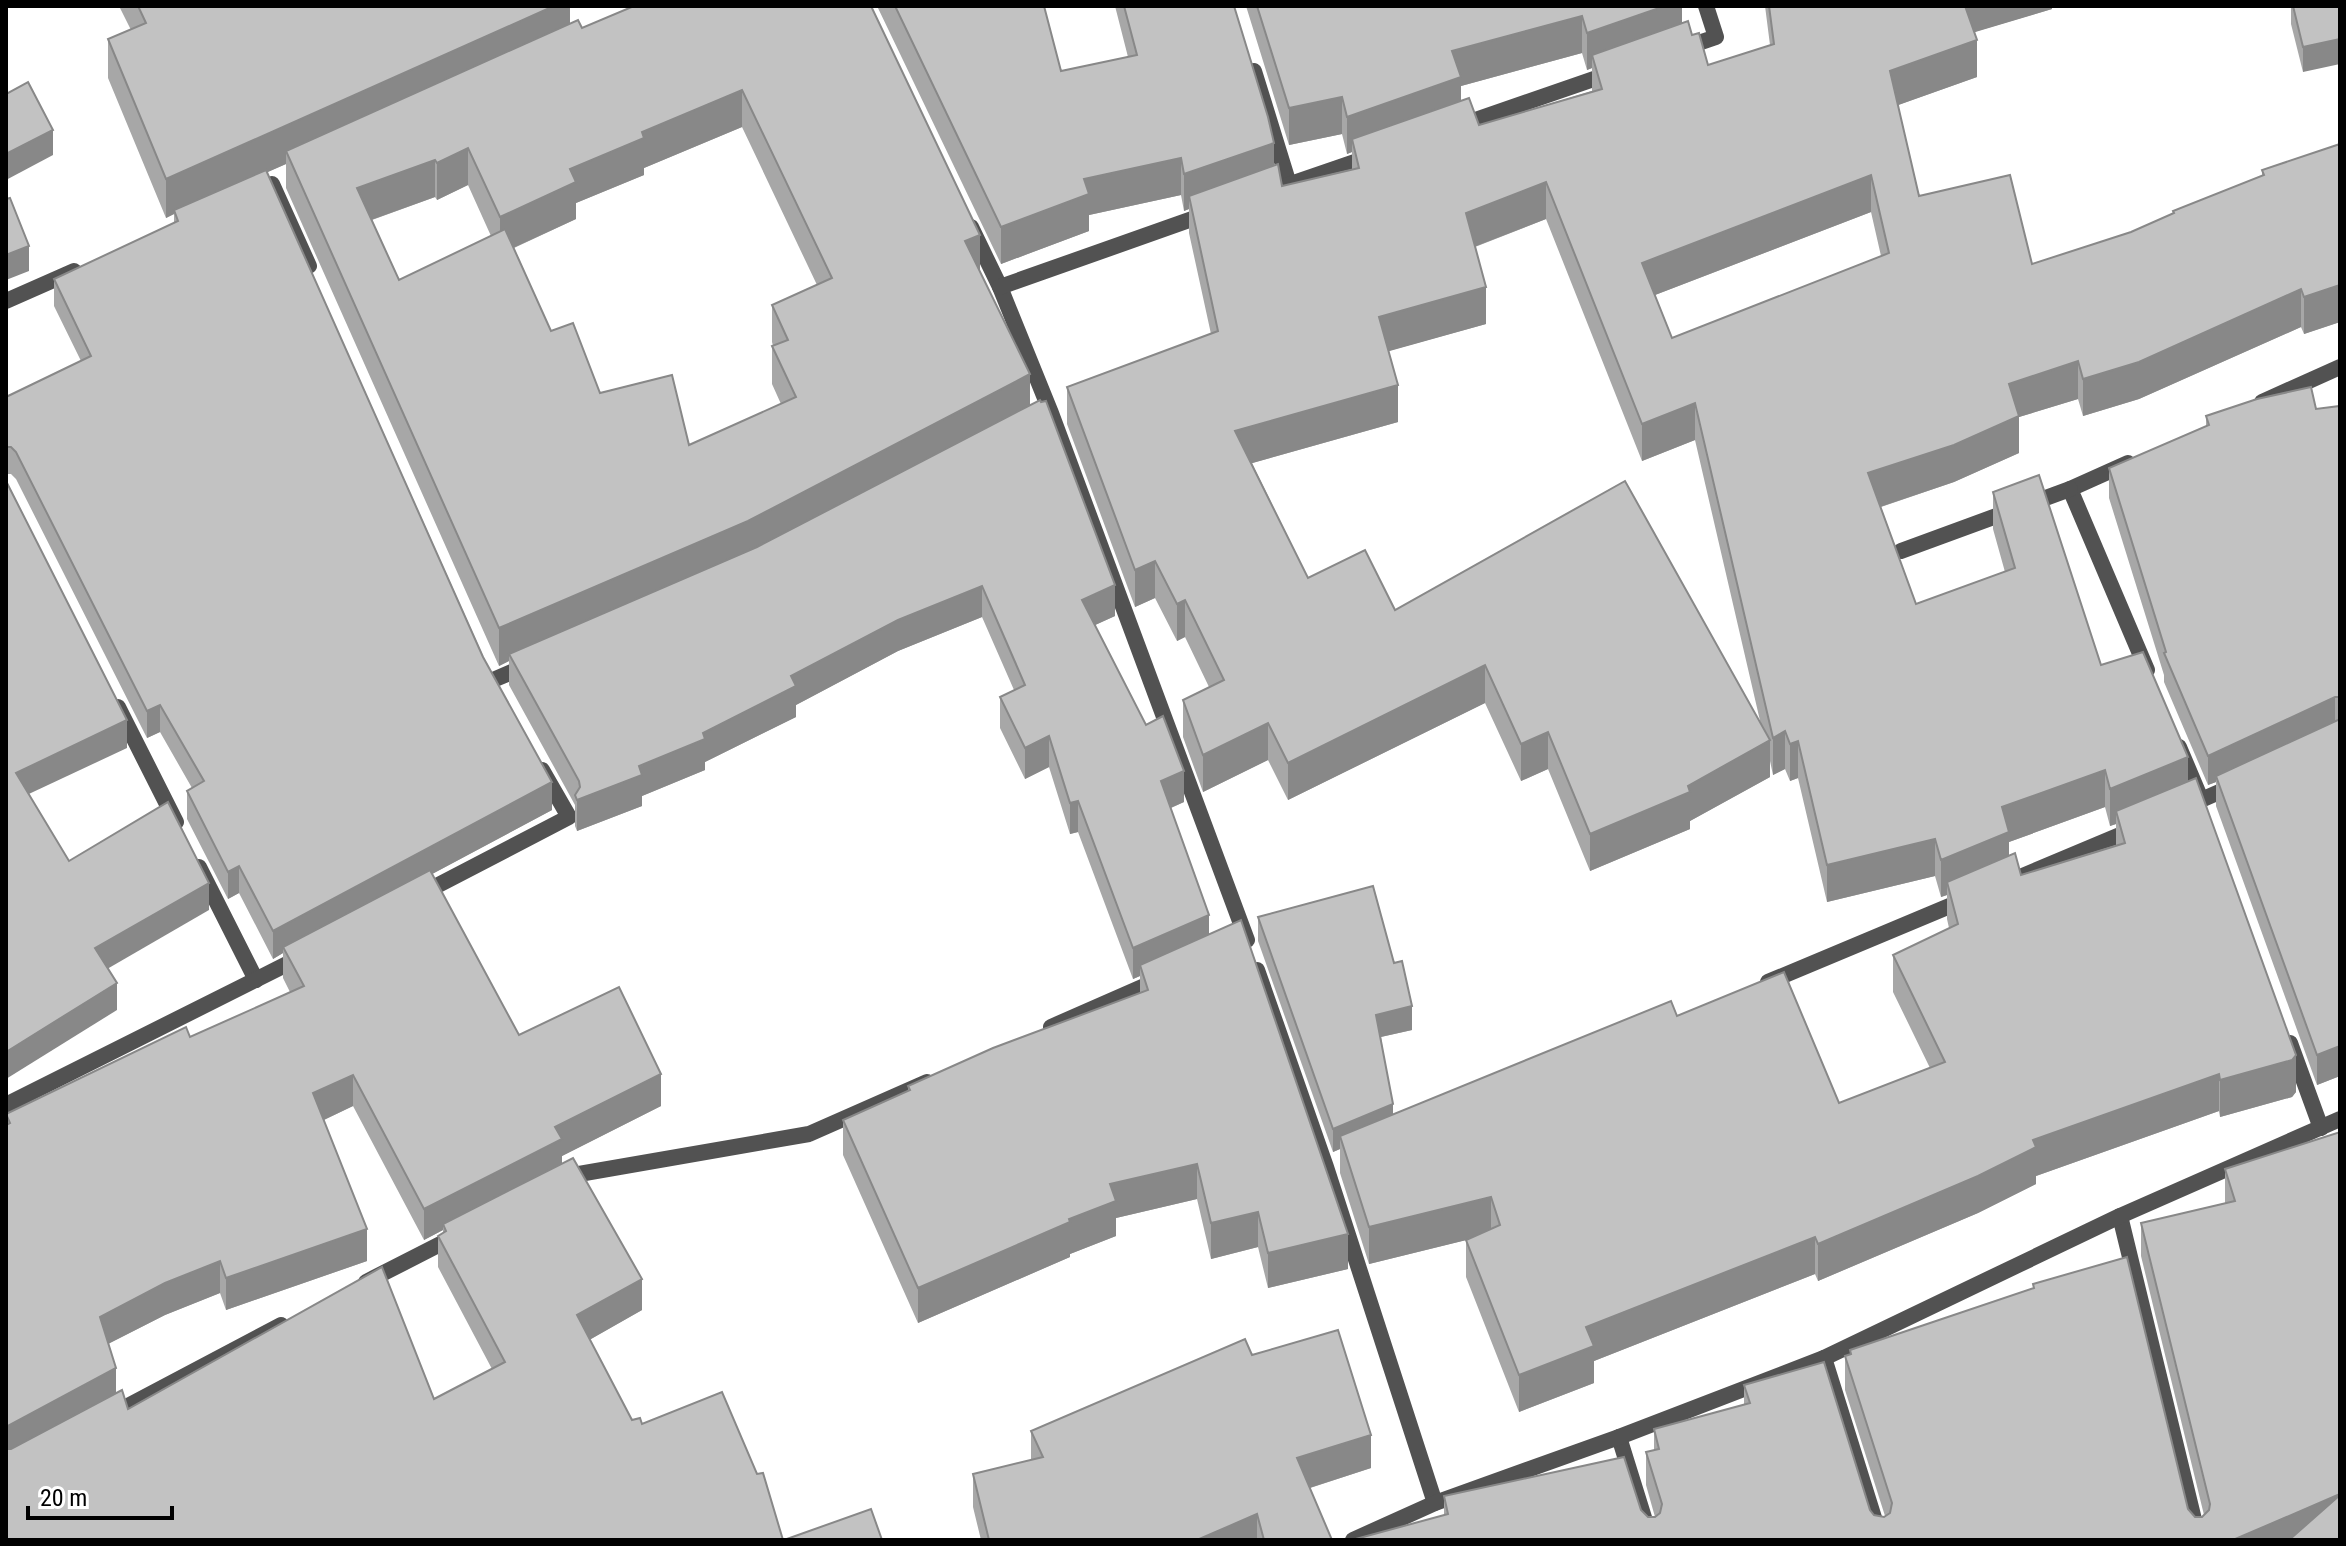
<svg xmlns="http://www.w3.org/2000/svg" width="2346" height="1546" font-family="'Roboto Condensed',sans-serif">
	<rect width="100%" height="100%" fill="#fff"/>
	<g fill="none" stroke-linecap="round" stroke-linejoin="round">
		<g stroke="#525252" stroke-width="16">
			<polyline points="1681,49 1716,37 1706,6"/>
			<polyline points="1254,71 1289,184"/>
			<polyline points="1458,126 1614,72"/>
			<polyline points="272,184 309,266"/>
			<polyline points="1273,190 1372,156"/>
			<polyline points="971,227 1000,287 1051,413 1247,940"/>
			<polyline points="1000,287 1209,213"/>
			<polyline points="6,301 74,271"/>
			<polyline points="2262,402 2340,367"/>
			<polyline points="2128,463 2070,489 2147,670"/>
			<polyline points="1901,551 2070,489"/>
			<polyline points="493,680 528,665"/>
			<polyline points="118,707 176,822"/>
			<polyline points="2179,747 2201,799"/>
			<polyline points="2185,807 2233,786"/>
			<polyline points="199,867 256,980"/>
			<polyline points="2008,882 2134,829"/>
			<polyline points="421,894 569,817 542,770"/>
			<polyline points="1257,970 1326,1167 1435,1503"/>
			<polyline points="1768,982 1964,900"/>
			<polyline points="1051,1027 1158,980"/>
			<polyline points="2290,1043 2321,1128"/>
			<polyline points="6,1105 301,957"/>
			<polyline points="563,1182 579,1174 809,1134 927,1082"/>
			<polyline points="2120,1216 2199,1540"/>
			<polyline points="366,1282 456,1236"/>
			<polyline points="1824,1358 1881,1540"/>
			<polyline points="107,1417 281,1325"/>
			<polyline points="1619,1437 1651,1540"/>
			<polyline points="1353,1540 1435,1503 1619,1437 1824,1358 2120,1216 2340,1119"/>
		</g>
	</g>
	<g fill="#a7a7a7" fill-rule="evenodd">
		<path d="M119,6h451v18l12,4 52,-22 346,266 50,133 85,211 -20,9 89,177 -13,6 38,126 139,335 -80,19 -10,-41 -47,12 -14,-60 -81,19v18l-46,18v3l-152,66 -75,-168v-35l65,-29v-5l232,-93v-17l-7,3 -55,-147 -8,2 -21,-67 -24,12 -25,-51v-31l14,-7 -32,-73 -84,34 -102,54v12l-91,45v8l-63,26v10l-65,25 -2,-5v-21l-66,-120v-24l-10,5 -213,-478v-24l-19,8 285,638 -120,64 87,161 142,71 -99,50v8l80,146 -53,30 43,80 10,4 141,116h-777v-426l184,-77 100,-45 -7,-14v-25l-10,6 -34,-66 -11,6 -41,-80v-28l5,-3 -32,-56 -13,6 -131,-259 -5,-5h-5v-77l75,-36 -27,-55v-27l120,-56v-9l-8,4 -58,-140v-39l23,-9zM742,127l75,158 -45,20v37l1,4h-1v38l9,20 -92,41 -89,-52 -49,-62 -37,-83 62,-29v-16l68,-28v-7zM468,185l23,51 -92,44 -27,-60 63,-23 2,3zM353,1106l71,134 19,-10v3l-5,3v31l54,102 -58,30 -306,10 -12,-16 -8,-49 57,-29 55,-22 6,17 141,-49 -43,-141z"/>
		<path d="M877,6h167l17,65 67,-14 -13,-51h119l40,160 8,20 70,-17v-17l-5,2 -5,-20 -53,11 -43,-139h436v17l10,12 16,30 62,-20 -5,-39h287v3l-78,23 3,45 -79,28 21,91 113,68 99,-32 42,-18v-3l89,-35v-6l78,-26v178l-36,12 -3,-7 -162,72 -56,17 -5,-17 -59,18v36l-65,29 -73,25 35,97 89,-32 -12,-43v-37l108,173 87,116 108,311 -4,5 -72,20 -1,-6 -183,65v8l-58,29 -160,68 -3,-7 -221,87v22l-75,29 -53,-135v-37l-97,24 -29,-91v-24l-7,3 -75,-211v-24l154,113 -31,7 12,77 284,-98 162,87 91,-35 -37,-76v-37l56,-27 -2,-9v-24l-6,2 -6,-21 -108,26 -29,-124 -8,3 -5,-12 -12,6 -3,-14v16l-80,44v8l-100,42 -42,-102 -27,12 -36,-78 -197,97 -20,-40 -65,32 -20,-55v-37l26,-13 -24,-50 -8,4 -22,-43 -20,9 -68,-183v-37l144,-53 -22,-101v-24l-5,2 -3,-16 -92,20v16l-88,33zM1582,53l5,17 5,-2v23l-113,34 -18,-25v-14zM1871,212l10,44 -209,82 -17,-43zM1546,219l96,242 53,-21 66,285 -366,-115 -87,-32 -56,-115 146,-41 -10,-71 98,-27 -11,-77zM2105,807l5,19 6,-2v21l-95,30 -12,-19v-14z"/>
		<polygon points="2291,6 2340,6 2303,72 2291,24"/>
		<polygon points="2340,406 2340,1076 2317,1085 2216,806 2216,782 2208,785 2164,682 2164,675 2109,498 2109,468 2206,427 2206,416 2316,409"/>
		<polygon points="2225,1169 2340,1540 1444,1515 1444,1496 1641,1510 1648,1517 1655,1517 1646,1485 1646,1452 1654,1450 1654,1429 1744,1405 1744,1385 1870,1510 1874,1515 1884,1517 1885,1516 1845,1390 1845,1356 1850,1355 1850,1350 2033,1288 2033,1284 2188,1509 2195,1517 2202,1517 2204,1515 2141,1256 2141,1223 2225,1203"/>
		<polygon points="1252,1355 1371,1468 1310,1488 1332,1540 981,1540 973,1507 973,1474 1031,1460 1031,1431"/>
	</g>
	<g fill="#888">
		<polygon points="554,6 570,6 570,37 286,151 286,164 175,213 174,210 174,214 166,218 166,179"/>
		<polygon points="1665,6 1682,6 1682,37 1592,55 1592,68 1587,70 1587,33"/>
		<polygon points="1962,6 2052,6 2052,9 1962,36"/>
		<polygon points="1582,16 1582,53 1461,86 1461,114 1352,139 1352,152 1347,154 1347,117 1452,51"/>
		<polygon points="2340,39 2340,64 2303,72 2303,47"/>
		<polygon points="1977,40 1977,77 1890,108 1890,71"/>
		<polygon points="742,90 742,127 644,168 644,175 576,203 576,219 500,254 500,217 570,169 642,132"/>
		<polygon points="1342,97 1342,134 1289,145 1289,108"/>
		<polygon points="53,130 53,155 6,180 6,154"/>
		<polygon points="1274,143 1274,180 1189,196 1189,209 1184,211 1184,174"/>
		<polygon points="468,148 468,185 437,200 437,163"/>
		<polygon points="1181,158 1181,195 1089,215 1089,231 1001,264 1001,227 1084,179"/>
		<polygon points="435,160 435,197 357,225 357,188"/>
		<polygon points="1871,175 1871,212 1642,300 1642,263"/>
		<polygon points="1546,182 1546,219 1466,250 1466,213"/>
		<polygon points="980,235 980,272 965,241"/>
		<polygon points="29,246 29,271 6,280 6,255"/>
		<polygon points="2340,285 2340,322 2304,334 2304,297"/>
		<polygon points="1486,287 1486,324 1379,354 1379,317"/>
		<polygon points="2301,289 2301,327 2139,399 2083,416 2083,379"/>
		<polygon points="2078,361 2078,399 2019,417 2019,453 1954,482 1868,511 1868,473 2009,384"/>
		<polygon points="1030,374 1030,411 748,558 509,654 509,661 499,666 499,628"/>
		<polygon points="1398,385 1398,422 1235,468 1235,431"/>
		<polygon points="1695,403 1695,440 1642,461 1642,424"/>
		<polygon points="1155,561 1155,598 1135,607 1135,570"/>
		<polygon points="1115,585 1115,616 1082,631 1082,600"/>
		<polygon points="982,586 982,617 898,651 796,705 796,717 705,762 705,770 642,796 642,806 577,831 577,800 703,733 791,676 898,620"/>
		<polygon points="1185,600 1185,637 1177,641 1177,604"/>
		<polygon points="1485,665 1485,703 1288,800 1288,763"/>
		<polygon points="2335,697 2335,727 2216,776 2216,782 2208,785 2208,756"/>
		<polygon points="160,705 160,732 147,738 147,711"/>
		<polygon points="127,720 127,748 16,800 16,773"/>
		<polygon points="1268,723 1268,760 1203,792 1203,755"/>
		<polygon points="1785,731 1785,769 1773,775 1773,738"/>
		<polygon points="1548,732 1548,769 1521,781 1521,744"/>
		<polygon points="1049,736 1049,767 1025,779 1025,748"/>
		<polygon points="1770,740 1770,777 1690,821 1690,829 1590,871 1590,834 1688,786"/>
		<polygon points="1798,741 1798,778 1790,781 1790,744"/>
		<polygon points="2188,757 2188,794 2116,811 2116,824 2110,826 2110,789"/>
		<polygon points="2105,770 2105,807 2009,842 2009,869 1947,882 1947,895 1941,897 1941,860 2002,807"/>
		<polygon points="1184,771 1184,802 1161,812 1161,781"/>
		<polygon points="552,782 552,810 286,952 283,947 283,953 273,959 273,931"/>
		<polygon points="1078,801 1078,832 1070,834 1070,803"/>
		<polygon points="1935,839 1935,876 1827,902 1827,865"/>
		<polygon points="239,866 239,893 228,899 228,872"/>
		<polygon points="209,883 209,910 95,976 95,948"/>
		<polygon points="1209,915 1209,946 1140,965 1140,976 1133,979 1133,948"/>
		<polygon points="117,983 117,1010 6,1079 6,1052"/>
		<polygon points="1412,1006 1412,1030 1376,1038 1376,1015"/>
		<polygon points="2340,1046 2340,1076 2317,1085 2317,1055"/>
		<polygon points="2296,1055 2296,1092 2292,1097 2220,1117 2220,1080"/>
		<polygon points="661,1074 661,1106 562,1156 562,1170 443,1224 443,1230 424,1240 424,1209 555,1127"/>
		<polygon points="2219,1074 2219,1111 2036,1176 2036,1184 1978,1213 1818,1281 1818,1244 2033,1140"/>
		<polygon points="353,1075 353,1106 313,1125 313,1093"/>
		<polygon points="1393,1104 1393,1127 1340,1136 1340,1149 1333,1152 1333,1129"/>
		<polygon points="1197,1164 1197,1199 1116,1218 1116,1236 1070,1254 1070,1257 918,1323 918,1288 1069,1219 1110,1184"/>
		<polygon points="1491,1197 1491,1234 1369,1264 1369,1227"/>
		<polygon points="1258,1212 1258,1247 1211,1259 1211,1223"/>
		<polygon points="367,1229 367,1261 226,1310 226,1278"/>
		<polygon points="1348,1234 1348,1269 1268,1288 1268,1253"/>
		<polygon points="1815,1237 1815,1274 1594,1361 1594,1383 1519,1412 1519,1375 1586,1327"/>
		<polygon points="220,1261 220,1293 165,1315 100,1348 100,1317 165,1283"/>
		<polygon points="642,1279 642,1310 577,1347 577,1315"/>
		<polygon points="116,1368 116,1400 6,1459 6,1427"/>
		<polygon points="1371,1435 1371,1468 1297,1492 1297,1458"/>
		<polygon points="2340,1494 2312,1540 2233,1540"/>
		<polygon points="1257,1514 1257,1540 1197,1540"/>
	</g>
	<g fill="#c2c2c2" stroke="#888" stroke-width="2" fill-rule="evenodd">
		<polygon points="138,6 554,6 166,179 108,39 146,23"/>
		<path d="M634,6h237l109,229 -15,6 65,133 -282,147 -249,107 -213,-477 292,-131 4,8zM742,90l90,188 -60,27 16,35 -16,6 24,51 -107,48 -17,-70 -72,18 -27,-70 -22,8 -46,-102 -106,51 -42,-92 78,-28 2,3 31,-15 32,69 76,-35 -6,-13 74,-31 -2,-6z"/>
		<polygon points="895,6 1044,6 1061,71 1137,55 1124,6 1234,6 1268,117 1274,143 1184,174 1181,158 1084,179 1089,194 1001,227"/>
		<polygon points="1257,6 1665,6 1587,33 1582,16 1452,51 1461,77 1347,117 1342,97 1289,108"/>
		<path d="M1769,6h196l12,34 -87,31 29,125 91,-21 22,89 99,-32 43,-19 -1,-2 91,-36 -2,-5 78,-26v141l-36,12 -3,-8 -162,73 -56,17 -5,-18 -69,23 10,32 -65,29 -86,28 48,131 99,-36 -22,-76 46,-17 62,190 42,-13 45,105 -78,32 -5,-19 -103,37 7,25 -68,28 -6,-21 -108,26 -29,-124 -8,3 -5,-13 -12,7 -78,-335 -53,21 -96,-242 -80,31 20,74 -107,30 19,68 -163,46 73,147 57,-28 30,60 230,-129 145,259 -82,46 2,6 -100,42 -42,-102 -27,12 -36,-79 -197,98 -20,-40 -65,32 -20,-55 41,-20 -39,-80 -8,4 -22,-43 -20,9 -68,-183 151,-56 -29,-135 89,-32 4,22 77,-18 -7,-29 117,-41 10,27 123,-36 -10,-34 96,-34 4,14 7,-2 9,32 66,-21zM1871,175l18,78 -217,85 -30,-75z"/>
		<polygon points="2293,6 2340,6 2340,39 2303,47"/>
		<polygon points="28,82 53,130 6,154 6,94"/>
		<polygon points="266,170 483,657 552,782 273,931 239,866 228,872 187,791 204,781 160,705 147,711 16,452 11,447 6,447 6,397 91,356 54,279 178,221 174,210"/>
		<polygon points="10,198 29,246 6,255 6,199"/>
		<polygon points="2311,387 2316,409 2340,406 2340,697 2335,697 2208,756 2164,653 2166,652 2109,468 2209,425 2206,416 2257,399"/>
		<polygon points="1040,400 1041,402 1046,401 1115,585 1082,600 1146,725 1163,716 1184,771 1161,781 1209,915 1133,948 1078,801 1070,803 1049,736 1025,748 1000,697 1025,685 982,586 898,620 791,676 796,686 703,733 705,739 639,766 642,775 577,800 575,795 580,787 579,781 509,654 757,547"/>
		<polygon points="6,481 127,720 16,773 69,861 168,802 209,883 95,948 117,983 6,1052"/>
		<polygon points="2340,719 2340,1046 2317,1055 2216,776"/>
		<polygon points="2196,778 2296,1055 2292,1060 2220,1080 2219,1074 2033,1140 2036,1147 1978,1176 1818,1244 1815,1237 1586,1327 1594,1346 1519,1375 1466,1240 1500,1225 1491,1197 1369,1227 1340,1136 1671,1001 1677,1016 1784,972 1839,1103 1945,1062 1893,955 1958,924 1947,882 2015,853 2021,875 2125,843 2116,811"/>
		<polygon points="430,870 519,1035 619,987 661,1074 555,1127 562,1139 424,1209 353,1075 313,1093 367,1229 226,1278 220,1261 165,1283 100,1317 116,1368 6,1427 6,1125 10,1123 6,1114 186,1027 190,1037 304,986 283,947"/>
		<polygon points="1373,886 1394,963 1402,961 1412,1006 1376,1015 1393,1104 1333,1129 1258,917"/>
		<polygon points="1241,920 1348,1234 1268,1253 1258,1212 1211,1223 1197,1164 1110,1184 1116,1201 1069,1219 1070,1222 918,1288 843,1120 910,1090 908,1086 993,1048 1148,990 1140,965"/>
		<polygon points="2340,1132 2340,1494 2233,1540 1352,1540 1448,1514 1444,1496 1624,1457 1641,1510 1648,1517 1655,1517 1660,1513 1662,1504 1646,1452 1659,1449 1654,1429 1750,1403 1744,1385 1824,1362 1870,1510 1874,1515 1884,1517 1890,1513 1892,1503 1845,1356 1851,1354 1850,1350 2034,1288 2033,1284 2127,1257 2188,1509 2195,1517 2202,1517 2209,1510 2210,1504 2141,1223 2235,1201 2225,1169"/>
		<polygon points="573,1158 642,1279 577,1315 632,1420 640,1418 642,1424 722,1392 757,1474 763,1473 783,1540 6,1540 6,1449 11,1449 122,1390 128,1409 382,1267 434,1399 505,1362 438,1236 446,1231 443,1224"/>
		<polygon points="1338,1330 1371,1435 1297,1458 1332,1540 1264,1540 1257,1514 1197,1540 989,1540 973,1474 1043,1457 1031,1431 1245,1339 1252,1355"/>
		<polygon points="2340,1495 2340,1540 2289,1540"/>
		<polygon points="871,1509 882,1540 784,1540"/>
	</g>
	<rect width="2346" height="1546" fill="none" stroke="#000000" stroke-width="16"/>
	<path d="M28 1506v12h144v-12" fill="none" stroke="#000000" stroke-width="4"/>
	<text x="40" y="1506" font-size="24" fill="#000000" stroke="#ffffff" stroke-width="6" paint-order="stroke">20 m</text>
</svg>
